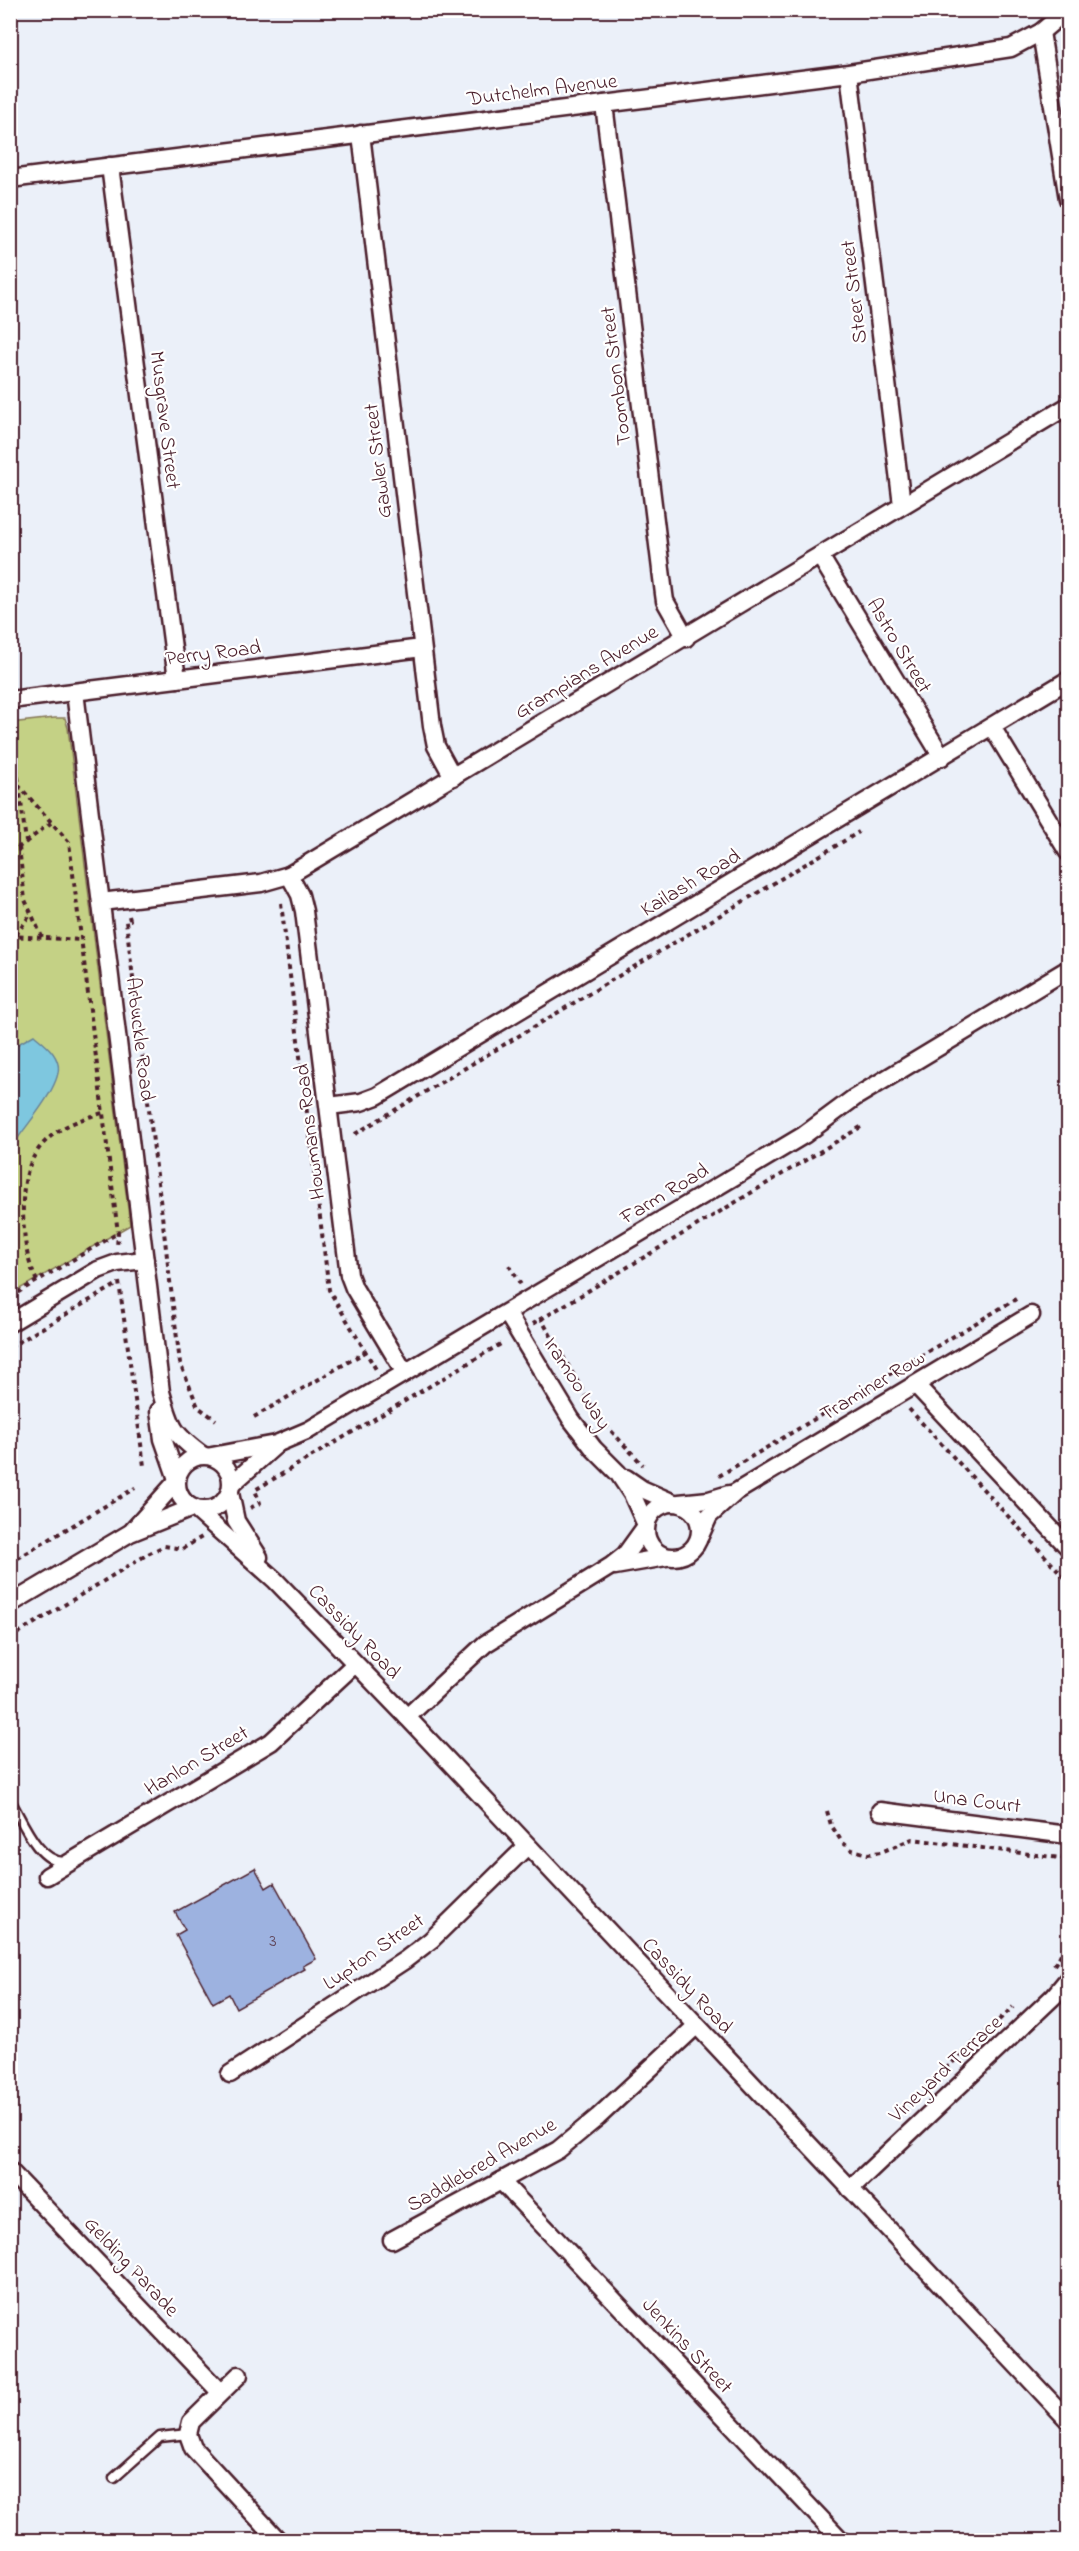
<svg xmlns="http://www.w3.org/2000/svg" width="1079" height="2551" font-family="'Indie Flower',sans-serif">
	<rect width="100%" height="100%" fill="#ebf0f9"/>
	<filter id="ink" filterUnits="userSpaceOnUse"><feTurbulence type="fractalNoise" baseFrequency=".0167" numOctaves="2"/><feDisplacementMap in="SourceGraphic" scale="12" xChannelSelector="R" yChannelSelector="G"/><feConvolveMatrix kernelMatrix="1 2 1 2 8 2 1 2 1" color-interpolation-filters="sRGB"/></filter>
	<g filter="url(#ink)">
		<polygon fill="#c4d185" stroke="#877858" stroke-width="1.5" points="55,718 65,718 68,728 130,1225 11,1294 10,723"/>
		<path fill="#7ec7df" stroke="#698497" stroke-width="1.5" d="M34,1035c9,8 21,16 24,29 5,19 -29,58 -40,74l-7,7v-97z"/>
		<polygon fill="#9db2e0" stroke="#4a1f2b" stroke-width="1.5" points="255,1868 266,1888 274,1883 316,1959 303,1966 305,1969 236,2008 229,1994 213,2003 176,1935 185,1930 175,1912"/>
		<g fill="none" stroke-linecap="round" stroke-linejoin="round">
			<g stroke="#4a1f2b" stroke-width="13">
				<g id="service">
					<path d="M10,1800c12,20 28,63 55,62"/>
					<polyline points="114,2478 160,2437 188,2434"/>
				</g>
			</g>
			<g stroke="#4a1f2b" stroke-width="21">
				<g id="minor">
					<polyline points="1041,32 1068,199"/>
					<polyline points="849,73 902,505"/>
					<polyline points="604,104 664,594 665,601 686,638"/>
					<polyline points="361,134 432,726 436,746 453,777"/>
					<polyline points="110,166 177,679"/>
					<polyline points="10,179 849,73 1011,48 1041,32 1067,10"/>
					<polyline points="820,556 942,757"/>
					<path d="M75,692l86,700c10,35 11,41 41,63"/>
					<polyline points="10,700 422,648"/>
					<polyline points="992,727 1068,852"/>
					<polyline points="289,875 300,895 304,911 349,1275 354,1288 405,1373"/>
					<polyline points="101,902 261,883 289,875 1068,406"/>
					<polyline points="329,1106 361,1102 377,1096 1068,680"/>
					<polyline points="507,1313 571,1419 594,1449 618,1473 632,1494 646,1525"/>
					<polyline points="10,1323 98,1270 117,1263 145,1260"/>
					<polyline points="916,1385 1068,1547"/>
					<polyline points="159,1411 163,1439 177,1479"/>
					<circle cx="204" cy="1483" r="27"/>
					<polyline points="212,1456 276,1444 309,1430 804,1135 854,1098 1068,969"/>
					<polyline points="626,1478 642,1489 674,1503"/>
					<polyline points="232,1484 276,1445"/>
					<polyline points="230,1493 236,1521 259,1557"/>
					<circle cx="673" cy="1530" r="27"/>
					<polyline points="679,1503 709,1500 729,1494"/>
					<polyline points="194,1508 275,1580 407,1717 1068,2420"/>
					<polyline points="133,1530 176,1482"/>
					<polyline points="700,1536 709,1516 736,1492 1031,1315"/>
					<polyline points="615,1566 666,1557"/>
					<polyline points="10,1604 130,1533 192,1508"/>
					<polyline points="407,1717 485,1644 611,1566 625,1555 646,1526"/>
					<polyline points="880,1811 1068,1835"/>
					<polyline points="47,1876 271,1742 355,1664"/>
					<polyline points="230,2074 405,1960 431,1940 527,1846"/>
					<polyline points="10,2171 220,2392"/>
					<polyline points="501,2181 841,2540"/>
					<polyline points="850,2189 1054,1996 1068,1979"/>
					<polyline points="392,2240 558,2150 598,2117 696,2026"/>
					<polyline points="239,2375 191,2422 188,2434 193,2448 278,2540"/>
				</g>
			</g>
			<g stroke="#4a1f2b" stroke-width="4" stroke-dasharray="4.5 4.5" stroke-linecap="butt">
				<polyline points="18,785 69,842 118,1233 117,1247"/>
				<polyline points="26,842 52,822"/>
				<polyline points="19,847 25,900 42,937"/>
				<polyline points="10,853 26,842 11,721"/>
				<polyline points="281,903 329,1290 377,1371"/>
				<polyline points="129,916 130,920 126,921 180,1363 198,1407 216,1420"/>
				<polyline points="16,935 30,915"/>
				<polyline points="10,936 82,940"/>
				<polyline points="355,1134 859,832"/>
				<polyline points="509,1265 521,1285"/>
				<path d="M37,1281c-11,-22 -13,-43 -14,-68 -2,-60 24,-86 80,-100"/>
				<polyline points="119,1282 144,1466"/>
				<polyline points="10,1297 118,1233"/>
				<polyline points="540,1317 598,1417 643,1465"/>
				<polyline points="533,1324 864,1125"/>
				<polyline points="10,1347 116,1285"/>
				<polyline points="909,1409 1068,1581"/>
				<polyline points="254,1417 367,1351"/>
				<polyline points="719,1476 1016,1299"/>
				<polyline points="250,1508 260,1503 255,1490 504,1342"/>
				<polyline points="10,1563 135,1488"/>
				<polyline points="10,1638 148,1554 164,1546 182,1549 202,1537"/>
				<polyline points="827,1811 831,1825 842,1842 852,1850 868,1854 881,1852 912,1839 1068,1859"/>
				<polyline points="1054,1965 1059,1958 1068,1937"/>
				<polyline points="926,2087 1013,2007"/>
			</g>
			<use href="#service" stroke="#fff" stroke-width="8"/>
			<use href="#minor" stroke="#fff" stroke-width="16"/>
		</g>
	</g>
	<g text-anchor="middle" stroke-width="4.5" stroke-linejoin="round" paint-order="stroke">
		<g font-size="18" fill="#5f4458">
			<text x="273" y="1946">3</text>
		</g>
		<g font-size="21" fill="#4a1f2b" stroke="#fff">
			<text transform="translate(542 89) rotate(-7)" y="7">Dutchelm Avenue</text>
			<text transform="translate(853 292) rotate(-97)" y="7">Steer Street</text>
			<text transform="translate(615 376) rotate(-97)" y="7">Toombon Street</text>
			<text transform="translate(166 420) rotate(83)" y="7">Musgrave Street</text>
			<text transform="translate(377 461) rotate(-97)" y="7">Gawler Street</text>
			<text transform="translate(900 645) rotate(59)" y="7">Astro Street</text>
			<text transform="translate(213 652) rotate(-7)" y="7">Perry Road</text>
			<text transform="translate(586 671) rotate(-31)" y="7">Grampians Avenue</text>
			<text transform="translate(690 882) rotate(-31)" y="7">Kailash Road</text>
			<text transform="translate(141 1039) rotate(83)" y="7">Arbuckle Road</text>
			<text transform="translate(309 1132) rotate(-97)" y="7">Howmans Road</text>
			<text transform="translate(664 1193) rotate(-31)" y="7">Farm Road</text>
			<text transform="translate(578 1383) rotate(57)" y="7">Iramoo Way</text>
			<text transform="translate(872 1385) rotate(-31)" y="7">Traminer Row</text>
			<text transform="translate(355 1631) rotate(46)" y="7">Cassidy Road</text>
			<text transform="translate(196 1760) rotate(-31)" y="7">Hanlon Street</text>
			<text transform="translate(977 1800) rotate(7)" y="7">Una Court</text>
			<text transform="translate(373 1951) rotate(-35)" y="7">Lupton Street</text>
			<text transform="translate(688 1985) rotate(47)" y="7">Cassidy Road</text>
			<text transform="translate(945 2068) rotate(-43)" y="7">Vineyard Terrace</text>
			<text transform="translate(481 2164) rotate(-30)" y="7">Saddlebred Avenue</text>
			<text transform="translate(132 2266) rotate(47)" y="7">Gelding Parade</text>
			<text transform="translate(688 2345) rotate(47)" y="7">Jenkins Street</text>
		</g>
	</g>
	<rect width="1079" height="2551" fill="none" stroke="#fff" stroke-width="36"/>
	<rect x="18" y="18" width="1043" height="2515" fill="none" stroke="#4a1f2b" stroke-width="2" filter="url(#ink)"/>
</svg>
